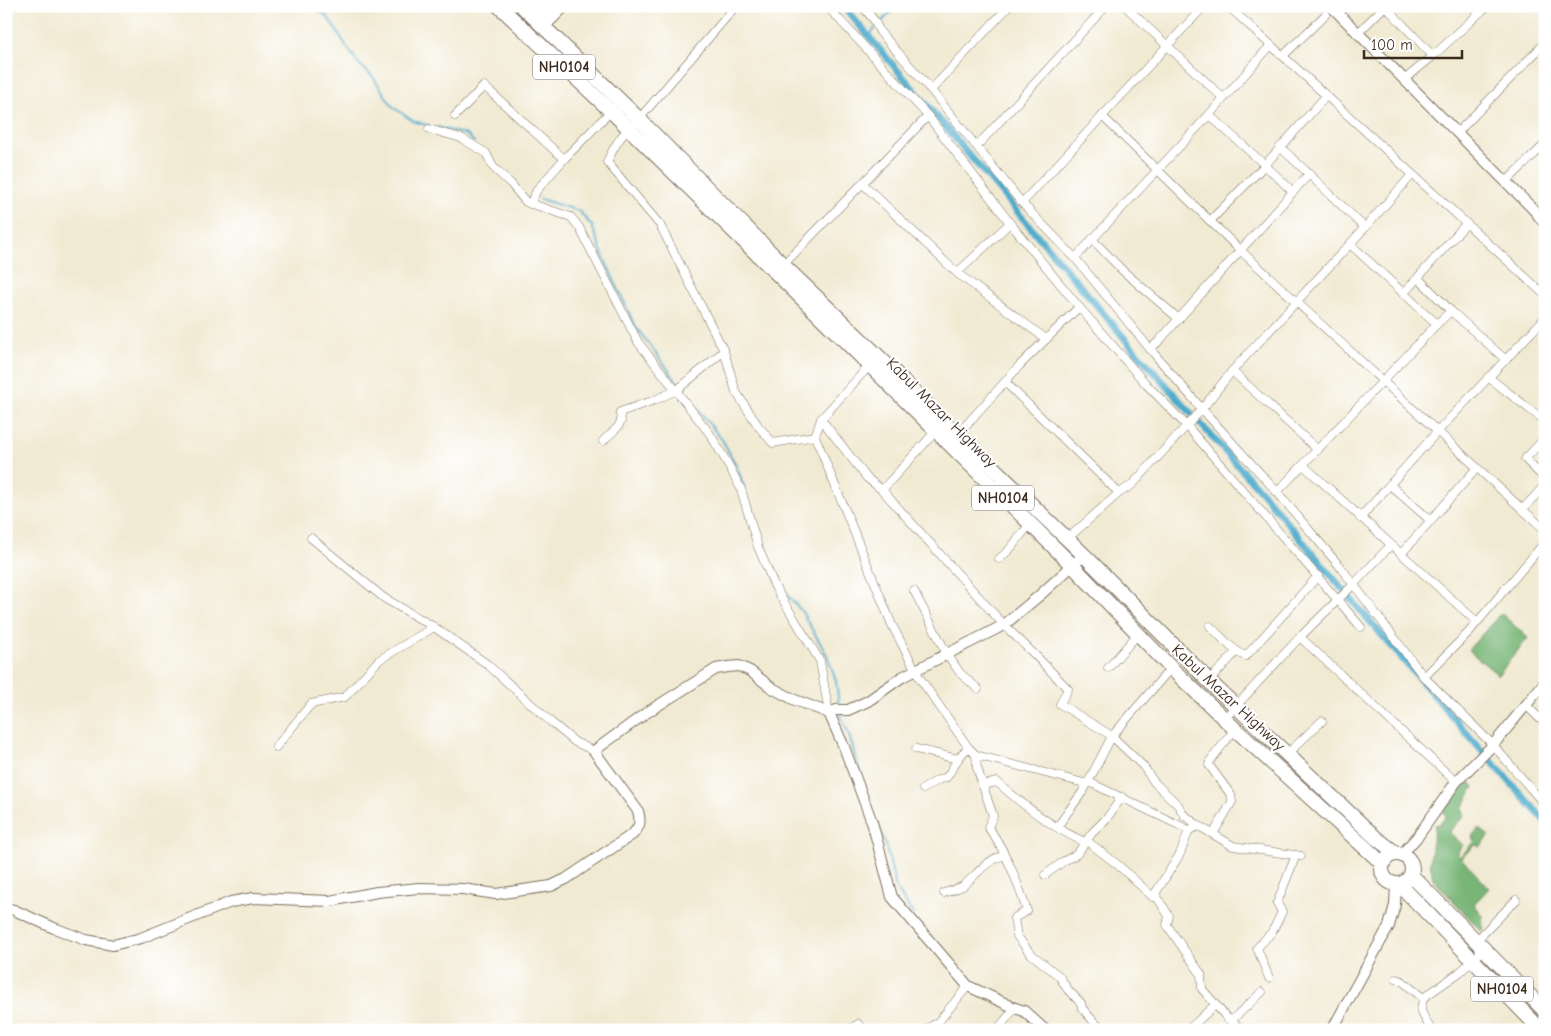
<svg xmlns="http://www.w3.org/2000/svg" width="1551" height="1036" font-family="'Comic Neue',sans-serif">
	<rect width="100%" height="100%" fill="#fff"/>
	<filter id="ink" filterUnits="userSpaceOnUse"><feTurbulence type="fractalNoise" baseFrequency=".02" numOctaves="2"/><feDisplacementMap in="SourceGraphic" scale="10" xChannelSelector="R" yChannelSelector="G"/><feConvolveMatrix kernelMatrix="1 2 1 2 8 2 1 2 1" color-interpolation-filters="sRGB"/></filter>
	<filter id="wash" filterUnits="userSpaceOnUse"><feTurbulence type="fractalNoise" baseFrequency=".0096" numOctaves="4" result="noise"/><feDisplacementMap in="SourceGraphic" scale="20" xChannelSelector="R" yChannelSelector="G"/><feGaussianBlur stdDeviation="1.12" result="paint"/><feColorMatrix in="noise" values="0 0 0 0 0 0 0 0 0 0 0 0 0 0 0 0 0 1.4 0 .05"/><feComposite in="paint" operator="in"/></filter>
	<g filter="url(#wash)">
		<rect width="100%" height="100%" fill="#f1ead3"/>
		<g fill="#78b677" stroke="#5a704a">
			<polygon points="1501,613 1528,638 1498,675 1468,650"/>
			<polygon points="1469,781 1474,787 1462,809 1465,815 1449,832 1463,845 1457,853 1459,857 1475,841 1472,836 1479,828 1489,836 1480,847 1475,845 1461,858 1489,888 1474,904 1483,916 1482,923 1484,929 1482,932 1433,879 1430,862 1435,825 1440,824 1446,816 1443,811 1454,796"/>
		</g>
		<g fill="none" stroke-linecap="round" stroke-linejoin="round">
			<g stroke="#4daccc" stroke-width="2">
				<polyline points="310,6 327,16 357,62 373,77 393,107 413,121 430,126"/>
				<polyline points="879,24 897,6"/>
				<polyline points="869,36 875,28"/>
				<polyline points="437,127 467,135 474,142"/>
				<polyline points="540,199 579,211 592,226 604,258 635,326 679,384"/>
				<polyline points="681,388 723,441 737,467 744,487"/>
				<polyline points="750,505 755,522"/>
				<polyline points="767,560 777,582 802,612 827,655 836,681 839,706"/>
				<polyline points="840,713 849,735 864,787"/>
				<polyline points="878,824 886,846 896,888 913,914"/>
			</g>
			<polyline stroke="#4daccc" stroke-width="7" points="843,6 1131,346 1265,496 1349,597 1476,744 1545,821"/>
		</g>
	</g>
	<g filter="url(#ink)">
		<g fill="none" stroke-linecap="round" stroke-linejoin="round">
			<g stroke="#7b6d5d" stroke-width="9">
				<g id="street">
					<polyline points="827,6 928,116 1010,223 1079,307 1146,384 1187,426 1361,627"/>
					<polyline points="862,6 874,20 880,32 931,90 1022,203 1075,258 1150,349 1202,409 1277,492 1342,569 1424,677 1493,745 1545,805"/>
					<polyline points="1125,6 1223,98"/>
					<polyline points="1228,6 1545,295"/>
					<polyline points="1385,6 1433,56"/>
					<polyline points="1357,34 1385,6"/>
					<polyline points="1283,56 1326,14"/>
					<polyline points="1404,80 1433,56 1487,6"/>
					<polyline points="931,90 1009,6"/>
					<polyline points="1209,115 1265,165 1293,192"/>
					<polyline points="455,116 484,86 564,159"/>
					<polyline points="1102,116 1240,250 1545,530"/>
					<polyline points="429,129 461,138 486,153 493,167 511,184 526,202 571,217 579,227 638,342 710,434 729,466 741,489 758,547 775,587 820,661 829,713"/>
					<polyline points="1457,133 1545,43"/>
					<polyline points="977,146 1106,6"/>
					<polyline points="1280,147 1309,174 1365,228"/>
					<polyline points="1506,182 1545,144"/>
					<polyline points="862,183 957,273 1046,339"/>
					<polyline points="1022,203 1204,6"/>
					<polyline points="530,204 537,190 564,159 612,110"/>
					<polyline points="1210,221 1265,165 1326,96"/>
					<polyline points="1092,239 1123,271 1179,319"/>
					<polyline points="1350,244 1437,324 1451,311 1506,360"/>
					<polyline points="1075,258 1209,115 1271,45"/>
					<polyline points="783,265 928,116"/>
					<polyline points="957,273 1010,223"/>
					<polyline points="1418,278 1451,311"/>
					<polyline points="1403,294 1466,224"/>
					<polyline points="1150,349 1158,342 1309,174"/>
					<polyline points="724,351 736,392 759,427 773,443 815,436"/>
					<polyline points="870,365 821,419 815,436 892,625 919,677 968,747 976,755 1084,783 1089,782 1189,830 1199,826 1233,846 1301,856"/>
					<polyline points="1232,371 1318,450"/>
					<polyline points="1488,377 1545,421"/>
					<polyline points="1005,382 1119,493"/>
					<polyline points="821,419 867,478 882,490 1004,625 1036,656 1068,689 1060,704 1112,736 1143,766 1154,782 1178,805 1184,815 1199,826"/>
					<polyline points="958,434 1020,365 1079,307"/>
					<polyline points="1545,438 1525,459 1545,479"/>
					<path d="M603,441l15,-14 3,-6 -1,-9 35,-12 22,-10 47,-39 -64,-126 -53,-63c8,-18 16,-30 32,-43l97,-113"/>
					<polyline points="1303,465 1477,622"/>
					<polyline points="1390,485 1431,521"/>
					<polyline points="882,490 936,431"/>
					<polyline points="1277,492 1437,324"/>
					<polyline points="1522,510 1545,485"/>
					<polyline points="1360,518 1437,432 1545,318"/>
					<polyline points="311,538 384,598 434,627 487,664 552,723 575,742 594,751"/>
					<polyline points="1067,539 1119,493 1132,485 1202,409 1232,371 1350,244 1412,175"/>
					<polyline points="1401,554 1477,468"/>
					<polyline points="999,559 1009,550 1030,524"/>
					<polyline points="914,591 947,654 960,673 978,689"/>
					<path d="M1210,626c9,8 24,27 36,30l72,-80"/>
					<polyline points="1300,637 1456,782"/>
					<polyline points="1108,668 1138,634"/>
					<polyline points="1424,677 1469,632 1545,542"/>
					<polyline points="1209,681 1237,651"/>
					<polyline points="1526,705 1545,724"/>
					<polyline points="1224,719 1300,637 1353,585 1391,545"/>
					<polyline points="276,747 311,704 345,697 379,660 434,627"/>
					<polyline points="916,749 958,759"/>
					<path d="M976,755l1,13 16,48 -5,11c19,26 29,54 39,84l-13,7 3,18 13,17 29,23 9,14 13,13 1,5 13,15 10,7"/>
					<polyline points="1286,755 1322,721"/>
					<path d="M983,785l14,-3c26,23 55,46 88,60"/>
					<polyline points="923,789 938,780 947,777 958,759 968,747"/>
					<polyline points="1057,827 1084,790 1112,736 1171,668"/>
					<polyline points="1213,834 1232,802 1231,795 1209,765 1210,761 1235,729"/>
					<polyline points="1087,841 1118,865 1153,897 1157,897 1169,916 1167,925 1201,974 1202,989 1228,1019 1243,1030"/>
					<polyline points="1045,875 1064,861 1077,854 1092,833 1107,818 1122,797"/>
					<path d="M944,893c6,-2 13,-4 19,-7 13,-10 25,-29 42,-30"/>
					<polyline points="1153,897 1180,854 1189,830"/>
					<polyline points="1476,941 1516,900"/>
					<polyline points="1269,978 1257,948 1272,932 1282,912 1277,903 1296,855"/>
					<polyline points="1396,979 1402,981 1423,998 1421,1011 1431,1030"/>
					<polyline points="1423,998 1460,972 1484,949"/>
					<polyline points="1228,1019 1232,1020 1262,992"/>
					<polyline points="849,1030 858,1024 864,1030"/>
					<polyline points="926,1030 939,1021 968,986"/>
					<polyline points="997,1030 1015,1008"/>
					<polyline points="1188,1030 1215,1005"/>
				</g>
			</g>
			<g stroke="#7b6d5d" stroke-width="12">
				<g id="secondary">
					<polyline points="1331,6 1533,209 1545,224"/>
					<polyline points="537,21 551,6"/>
					<polyline points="544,27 565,6"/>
					<polyline points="829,713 836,710 848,710 868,701 902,677 1004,625 1040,595 1084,555"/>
					<polyline points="1402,854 1418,836 1456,782 1493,745 1545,682"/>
					<path d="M6,908l8,2 40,18 32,12 27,5 28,-7 90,-36 22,-4 77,3 47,-9 42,-4 44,1 33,5 55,-8 15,-7 67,-45c7,-8 8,-12 5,-23l-44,-60 52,-38 70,-44 12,-2 11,-1 11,5 22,17 23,12 34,13 15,34 28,75 20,75 76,89 47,22 9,3 21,19"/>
					<polyline points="1332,1030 1389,926 1395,905 1396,884"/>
				</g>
			</g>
			<g stroke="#7b6d5d" stroke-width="16">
				<g id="highway">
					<polyline points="499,6 611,111 754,251 1072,565 1171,668 1235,729 1382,863"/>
					<polyline points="522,6 639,119 783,265 878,356 944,422 958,434 1084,555 1209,681 1376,838 1397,854"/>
					<circle cx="1397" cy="869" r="15"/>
					<polyline points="1411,875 1545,1011"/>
					<polyline points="1399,884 1541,1030"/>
				</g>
			</g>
			<use href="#street" stroke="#fff" stroke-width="8"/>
			<use href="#secondary" stroke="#fff" stroke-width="10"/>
			<use href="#highway" stroke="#fff" stroke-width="14"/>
		</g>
	</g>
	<g text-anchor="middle" stroke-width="4.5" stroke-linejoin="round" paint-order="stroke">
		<g fill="#fff" stroke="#766a62" stroke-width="1">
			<rect x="533" y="54.5" width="62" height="25" rx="4"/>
			<rect x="972" y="485.5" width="62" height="25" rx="4"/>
			<rect x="1471" y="976.5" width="62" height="25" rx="4"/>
		</g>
		<g font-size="15" font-weight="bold" fill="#3b2a1e">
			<text x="564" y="72">NH0104</text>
			<text x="1003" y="503">NH0104</text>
			<text x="1502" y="994">NH0104</text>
		</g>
		<g font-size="16" fill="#3b2a1e" stroke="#fff">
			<text transform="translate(942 412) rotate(45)" y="6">Kabul Mazar Highway</text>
			<text transform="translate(1229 697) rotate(43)" y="6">Kabul Mazar Highway</text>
		</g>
	</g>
	<rect width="1551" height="1036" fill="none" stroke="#fff" stroke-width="25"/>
	<path d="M1364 50v8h98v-8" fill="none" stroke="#3b2a1e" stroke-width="2.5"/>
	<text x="1371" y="50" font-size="15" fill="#3b2a1e" stroke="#ffffff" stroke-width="4" paint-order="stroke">100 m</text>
</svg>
